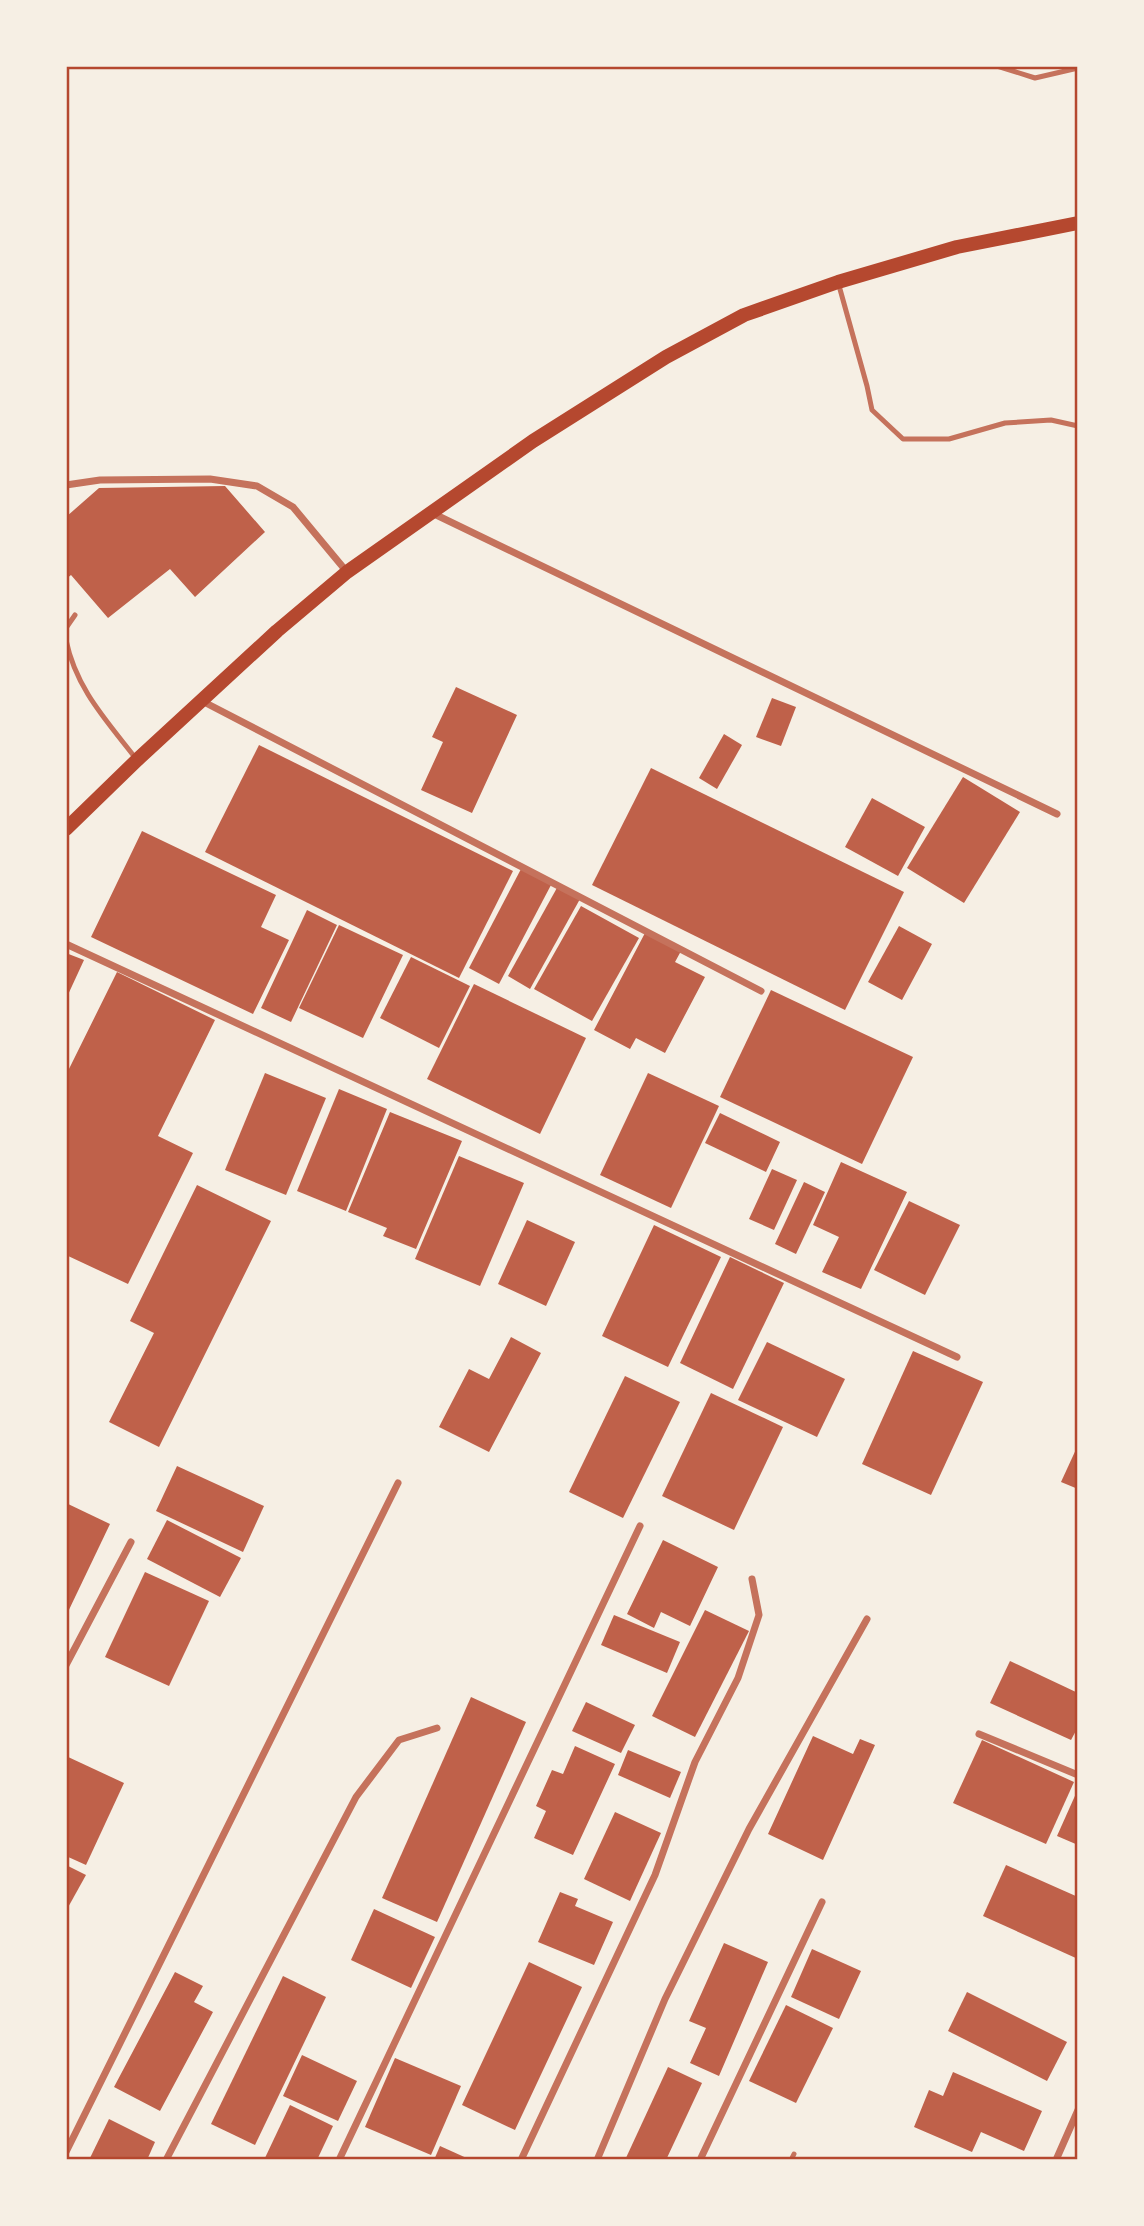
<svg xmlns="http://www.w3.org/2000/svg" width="1144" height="2226" font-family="'Titillium Web',sans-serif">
	<rect width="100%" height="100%" fill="#f6efe4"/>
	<g fill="#bf614a">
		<polygon points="225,486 265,532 195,597 170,569 108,618 71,575 66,579 66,517 99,488"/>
		<polygon points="456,687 517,715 472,813 421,790 443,742 432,737"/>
		<polygon points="772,698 796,707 781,746 756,737"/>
		<polygon points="724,734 742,745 717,789 699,778"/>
		<polygon points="259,745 513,871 459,978 205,852"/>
		<polygon points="651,768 904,892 845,1010 592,885"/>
		<polygon points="963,777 1020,812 964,903 907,868"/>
		<polygon points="872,798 925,827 898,876 845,847"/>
		<polygon points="142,831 276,895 261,927 289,940 253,1014 91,937"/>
		<polygon points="521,869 551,885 499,984 469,968"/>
		<polygon points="558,886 580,899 530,989 508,976"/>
		<polygon points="581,906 639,938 592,1021 534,989"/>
		<polygon points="307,910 337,925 291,1022 261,1008"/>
		<polygon points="339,925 403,955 363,1038 299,1008"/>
		<polygon points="899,926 932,944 902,1000 868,982"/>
		<polygon points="645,933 681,951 675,962 705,977 665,1053 636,1038 630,1049 594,1030"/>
		<polygon points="66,953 84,960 66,999"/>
		<polygon points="411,957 470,986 439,1048 380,1018"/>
		<polygon points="117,972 215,1020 158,1136 193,1153 128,1284 66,1255 66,1075"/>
		<polygon points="474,984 586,1038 540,1134 427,1079"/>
		<polygon points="771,990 913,1057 862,1164 720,1097"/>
		<polygon points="265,1073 326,1098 286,1195 225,1170"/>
		<polygon points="648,1073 719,1106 671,1208 600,1175"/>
		<polygon points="339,1089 387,1109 346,1211 297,1191"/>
		<polygon points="390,1112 462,1141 416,1249 383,1236 387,1228 348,1212"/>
		<polygon points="720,1113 780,1142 766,1172 705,1143"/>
		<polygon points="459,1156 524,1183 480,1286 415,1259"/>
		<polygon points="841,1162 907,1192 861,1289 822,1272 839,1237 813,1225"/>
		<polygon points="772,1169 797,1180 774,1230 749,1219"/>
		<polygon points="804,1182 825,1192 796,1254 775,1244"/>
		<polygon points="197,1185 271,1221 159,1447 109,1422 154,1333 130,1321"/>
		<polygon points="909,1201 960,1225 925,1295 874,1270"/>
		<polygon points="527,1220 575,1242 546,1306 498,1284"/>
		<polygon points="654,1225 721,1257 668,1367 602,1336"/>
		<polygon points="730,1257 784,1283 733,1389 680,1363"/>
		<polygon points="511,1337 541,1353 489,1452 439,1427 469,1369 489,1379"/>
		<polygon points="767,1342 845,1379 817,1437 738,1400"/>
		<polygon points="913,1351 983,1382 931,1495 862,1464"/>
		<polygon points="625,1376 680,1402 623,1518 569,1492"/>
		<polygon points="711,1393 783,1427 734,1530 662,1496"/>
		<polygon points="1078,1445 1078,1489 1061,1482"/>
		<polygon points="177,1466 264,1506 243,1552 156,1511"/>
		<polygon points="66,1503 110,1524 66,1616"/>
		<polygon points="167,1520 241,1558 220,1597 147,1559"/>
		<polygon points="663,1540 718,1567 690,1626 661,1612 654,1628 627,1614"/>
		<polygon points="145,1572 209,1601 169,1686 105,1657"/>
		<polygon points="705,1610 749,1631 695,1737 652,1716"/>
		<polygon points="614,1615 680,1642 667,1673 601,1645"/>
		<polygon points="1010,1661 1078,1693 1078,1727 1071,1740 990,1703"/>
		<polygon points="471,1697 526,1722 437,1922 382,1898"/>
		<polygon points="586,1702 635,1725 621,1753 572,1731"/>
		<polygon points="813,1736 853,1754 860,1739 875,1745 823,1860 768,1834"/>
		<polygon points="982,1740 1074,1782 1046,1844 953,1803"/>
		<polygon points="575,1746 615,1764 573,1855 534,1838 546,1811 536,1806 552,1770 563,1774"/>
		<polygon points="628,1750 681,1772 670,1798 618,1775"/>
		<polygon points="66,1756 124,1783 86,1865 66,1856"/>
		<polygon points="1078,1789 1078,1845 1057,1836"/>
		<polygon points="615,1812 661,1833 630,1901 584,1879"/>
		<polygon points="66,1865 86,1875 66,1911"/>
		<polygon points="1006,1865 1078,1897 1078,1959 983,1916"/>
		<polygon points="560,1892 578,1899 575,1906 613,1922 594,1965 538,1942"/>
		<polygon points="374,1909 435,1937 411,1988 351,1960"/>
		<polygon points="724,1943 768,1962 719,2076 690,2063 706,2028 689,2021"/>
		<polygon points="812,1949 861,1971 839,2019 791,1997"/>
		<polygon points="529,1962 582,1987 515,2130 462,2105"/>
		<polygon points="175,1972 203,1986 194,2002 213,2012 160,2111 114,2087"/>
		<polygon points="283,1976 326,1997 255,2145 211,2124"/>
		<polygon points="967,1992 1067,2042 1047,2081 948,2031"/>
		<polygon points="786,2005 833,2028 796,2103 749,2081"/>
		<polygon points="302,2055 357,2081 338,2121 283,2096"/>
		<polygon points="395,2058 461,2086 431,2155 365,2127"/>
		<polygon points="668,2067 702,2083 666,2160 625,2160"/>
		<polygon points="953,2072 1042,2111 1024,2151 981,2132 972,2152 914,2127 929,2090 943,2096"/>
		<polygon points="290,2105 333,2126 317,2160 264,2160"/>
		<polygon points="109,2119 155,2142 147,2160 89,2160"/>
		<polygon points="440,2146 471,2160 434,2160"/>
	</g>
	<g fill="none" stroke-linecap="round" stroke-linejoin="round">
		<g stroke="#c5725c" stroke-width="5">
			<polyline points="997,66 1035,78 1078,68"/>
			<polyline points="838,282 867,386 872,410 903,439 949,439 1005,423 1051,420 1078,426"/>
			<polyline points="66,628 75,615"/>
			<path d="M66,640c10,49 41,81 71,120"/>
			<polyline points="791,2160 794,2154"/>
		</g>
		<g stroke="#c5725c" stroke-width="7">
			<polyline points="66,485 100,480 210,479 257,486 293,507 347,572"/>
			<polyline points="430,512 1057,814"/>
			<polyline points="202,701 761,991"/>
			<polyline points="66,944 957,1357"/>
			<polyline points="66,1665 131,1542"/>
			<polyline points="979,1734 1078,1775"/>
			<polyline points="66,2152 398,1483"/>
			<polyline points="166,2160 356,1797 399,1740 437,1728"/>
			<polyline points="339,2160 640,1526"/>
			<polyline points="521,2160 655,1875 695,1762 738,1678 759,1615 752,1579"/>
			<polyline points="597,2160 665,1999 749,1829 867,1619"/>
			<polyline points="700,2160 822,1902"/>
			<polyline points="1056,2160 1078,2110"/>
		</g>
		<polyline stroke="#b5482f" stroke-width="14" points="66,829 137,760 277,631 347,572 533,441 666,357 744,315 838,282 957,247 1078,223"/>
	</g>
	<rect width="1144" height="2226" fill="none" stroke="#f6efe4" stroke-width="136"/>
	<rect x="68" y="68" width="1008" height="2090" fill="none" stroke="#b5482f" stroke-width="2.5"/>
</svg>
